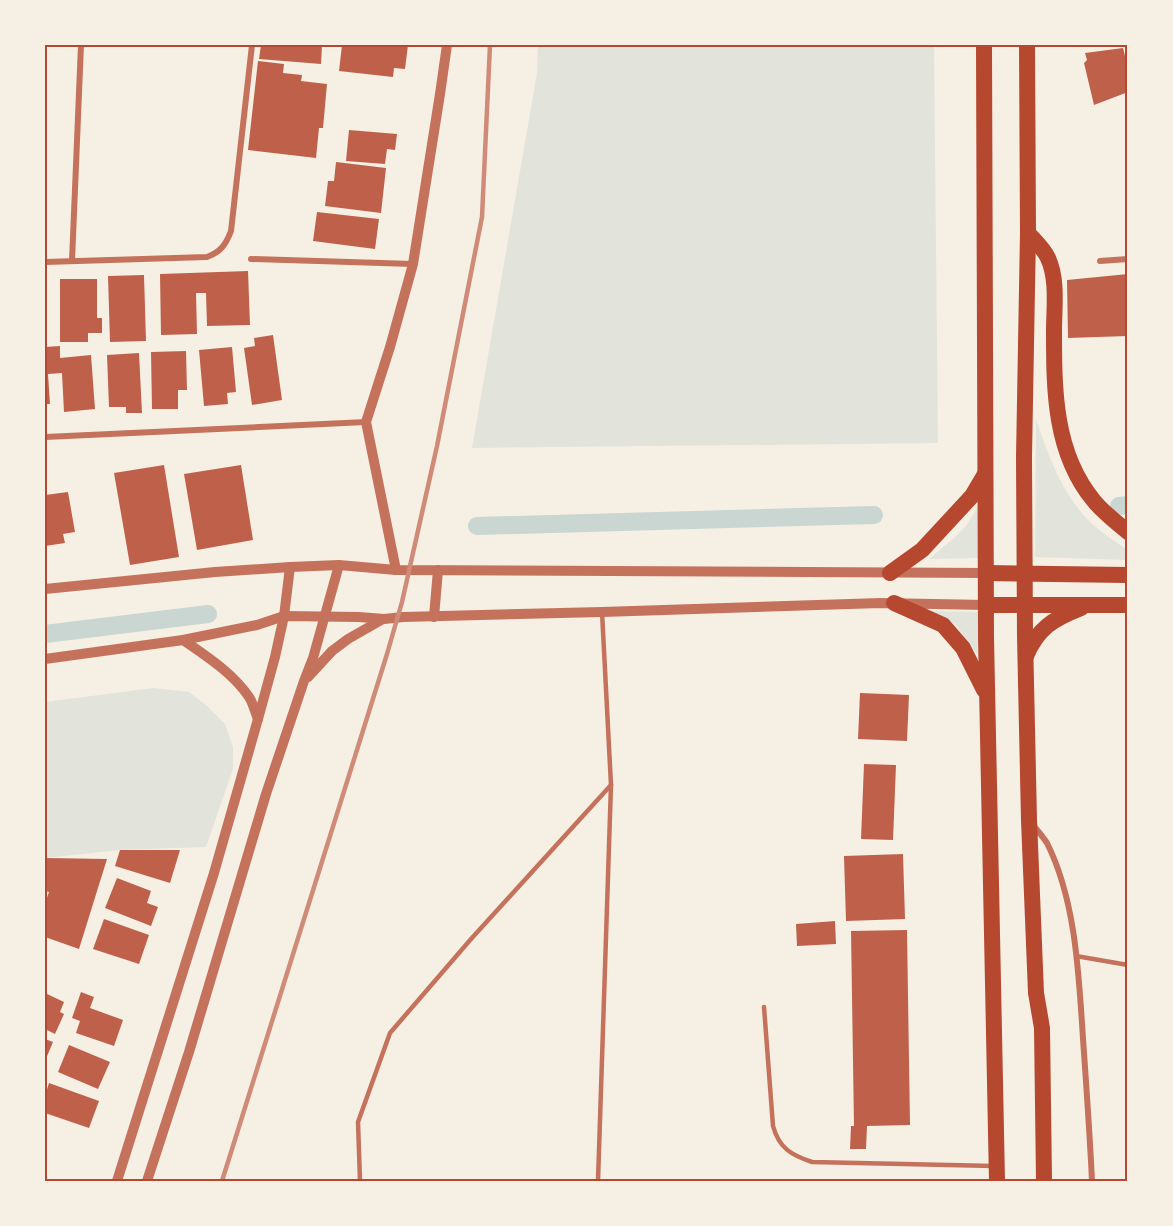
<svg xmlns="http://www.w3.org/2000/svg" width="1173" height="1226" font-family="Montserrat,sans-serif">
	<rect width="100%" height="100%" fill="#f6efe4"/>
	<g fill="#e2e4dc">
		<polygon points="538,45 934,45 938,443 472,448 537,73"/>
		<path d="M1036,419c12,36 25,72 51,100 12,12 27,22 41,31v10l-93,-3z"/>
		<polygon points="979,505 980,558 929,559 954,538 966,526"/>
		<polygon points="929,611 978,612 978,655 956,625 947,619"/>
		<polygon points="153,688 189,692 207,706 225,724 233,747 233,769 206,847 120,850 45,858 45,702"/>
	</g>
	<g fill="none" stroke-linecap="round" stroke-linejoin="round">
		<g stroke="#c9d6d2" stroke-width="18">
			<polyline points="1119,506 1128,505"/>
			<polyline points="477,526 874,515"/>
			<polyline points="45,634 208,614"/>
		</g>
	</g>
	<g fill="#bf614a">
		<polygon points="261,45 322,45 321,64 259,59"/>
		<polygon points="342,45 408,45 405,69 394,68 393,77 339,71"/>
		<polygon points="1123,48 1128,68 1128,92 1094,105 1084,63 1087,60 1085,53"/>
		<polygon points="258,61 284,64 283,73 302,75 301,81 327,84 323,128 319,128 316,158 248,150"/>
		<polygon points="349,130 397,134 395,150 387,149 385,164 346,161"/>
		<polygon points="336,162 386,168 381,213 325,206 328,181 334,181"/>
		<polygon points="317,212 379,219 375,249 313,241"/>
		<polygon points="248,271 250,325 207,326 206,293 196,293 197,334 161,335 160,274"/>
		<polygon points="1128,274 1128,336 1068,338 1067,280"/>
		<polygon points="144,275 146,341 110,342 108,276"/>
		<polygon points="60,279 97,279 97,318 102,318 102,333 88,333 88,342 60,342"/>
		<polygon points="273,335 282,400 252,405 244,348 255,346 254,338"/>
		<polygon points="60,346 60,358 91,355 95,409 64,412 62,373 48,374 50,404 45,404 45,347"/>
		<polygon points="232,347 236,392 227,393 228,404 204,406 199,350"/>
		<polygon points="186,351 187,390 178,390 178,409 152,409 151,352"/>
		<polygon points="139,353 142,413 126,413 126,407 109,407 107,355"/>
		<polygon points="164,465 179,557 130,565 114,473"/>
		<polygon points="241,465 253,540 197,550 184,474"/>
		<polygon points="68,492 75,532 63,534 65,543 45,546 45,495"/>
		<polygon points="860,693 909,695 907,741 858,739"/>
		<polygon points="864,764 896,765 893,840 861,839"/>
		<polygon points="120,850 180,850 170,883 115,866"/>
		<polygon points="903,854 905,919 846,921 844,856"/>
		<polygon points="45,858 107,859 79,949 45,937 45,903 49,892 45,891"/>
		<polygon points="117,878 151,891 147,903 158,907 151,926 105,908"/>
		<polygon points="104,919 149,935 139,964 93,949"/>
		<polygon points="835,921 836,944 797,946 796,924"/>
		<polygon points="907,930 910,1125 867,1126 866,1149 850,1149 851,1126 854,1126 851,931"/>
		<polygon points="81,992 94,997 90,1008 123,1020 114,1046 76,1033 80,1021 72,1018"/>
		<polygon points="45,993 64,1002 60,1012 64,1014 55,1034 45,1029"/>
		<polygon points="45,1039 53,1042 45,1061"/>
		<polygon points="69,1045 110,1062 98,1089 58,1072"/>
		<polygon points="49,1083 99,1101 89,1128 45,1113 45,1096"/>
	</g>
	<g fill="none" stroke-linecap="round" stroke-linejoin="round">
		<g stroke="#c5725c" stroke-width="4.5">
			<polyline points="1076,956 1128,965"/>
			<path d="M764,1007l9,119c6,22 18,29 39,36l182,4"/>
			<polyline points="360,1181 358,1122 390,1033 471,939 611,785"/>
			<polyline points="598,1181 611,785 602,612"/>
		</g>
		<g stroke="#c5725c" stroke-width="6">
			<polyline points="251,259 413,264"/>
			<polyline points="72,261 81,45"/>
			<polyline points="1100,261 1128,259"/>
			<path d="M45,262l162,-5c14,-5 19,-13 24,-26l21,-186"/>
			<polyline points="45,437 366,422"/>
			<path d="M1033,825c5,6 10,12 14,18 31,62 32,142 37,210 3,43 6,85 8,128"/>
		</g>
		<g stroke="#c5725c" stroke-width="10">
			<polyline points="396,570 366,422 390,347 413,264 440,94 447,45"/>
			<polyline points="45,589 215,572 290,567 339,565 396,570 986,573"/>
			<polyline points="434,617 438,570"/>
			<path d="M183,640c23,16 50,33 66,57 4,6 6,15 9,22"/>
			<polyline points="45,659 183,640 257,625 284,616 359,617 384,619 403,617 602,612 881,603 986,605"/>
			<polyline points="308,677 332,651 348,639 383,619"/>
			<polyline points="117,1181 214,873 258,719 275,657 284,616 290,567"/>
			<polyline points="147,1181 189,1052 266,794 304,681 313,658 339,565"/>
		</g>
		<g stroke="#b5482f" stroke-width="16">
			<polyline points="984,45 986,637 997,1181"/>
			<polyline points="1027,45 1028,233 1024,457 1025,636 1029,820 1036,993 1042,1028 1044,1181"/>
			<path d="M1028,233c7,8 16,16 20,25 10,22 6,50 6,73 0,59 0,122 40,170 10,12 22,21 34,31"/>
			<polyline points="890,573 922,550 972,496 985,474"/>
			<polyline points="986,573 1128,575"/>
			<polyline points="894,603 943,625 963,648 984,690"/>
			<polyline points="986,605 1128,605"/>
			<path d="M1026,656c12,-28 27,-37 55,-48"/>
		</g>
		<polyline stroke="#cf8b77" stroke-width="4.5" points="222,1181 387,654 402,602 437,446 482,217 490,45"/>
	</g>
	<rect width="1173" height="1226" fill="none" stroke="#f6efe4" stroke-width="93"/>
	<rect x="46" y="46" width="1080" height="1134" fill="none" stroke="#b5482f" stroke-width="2"/>
</svg>
